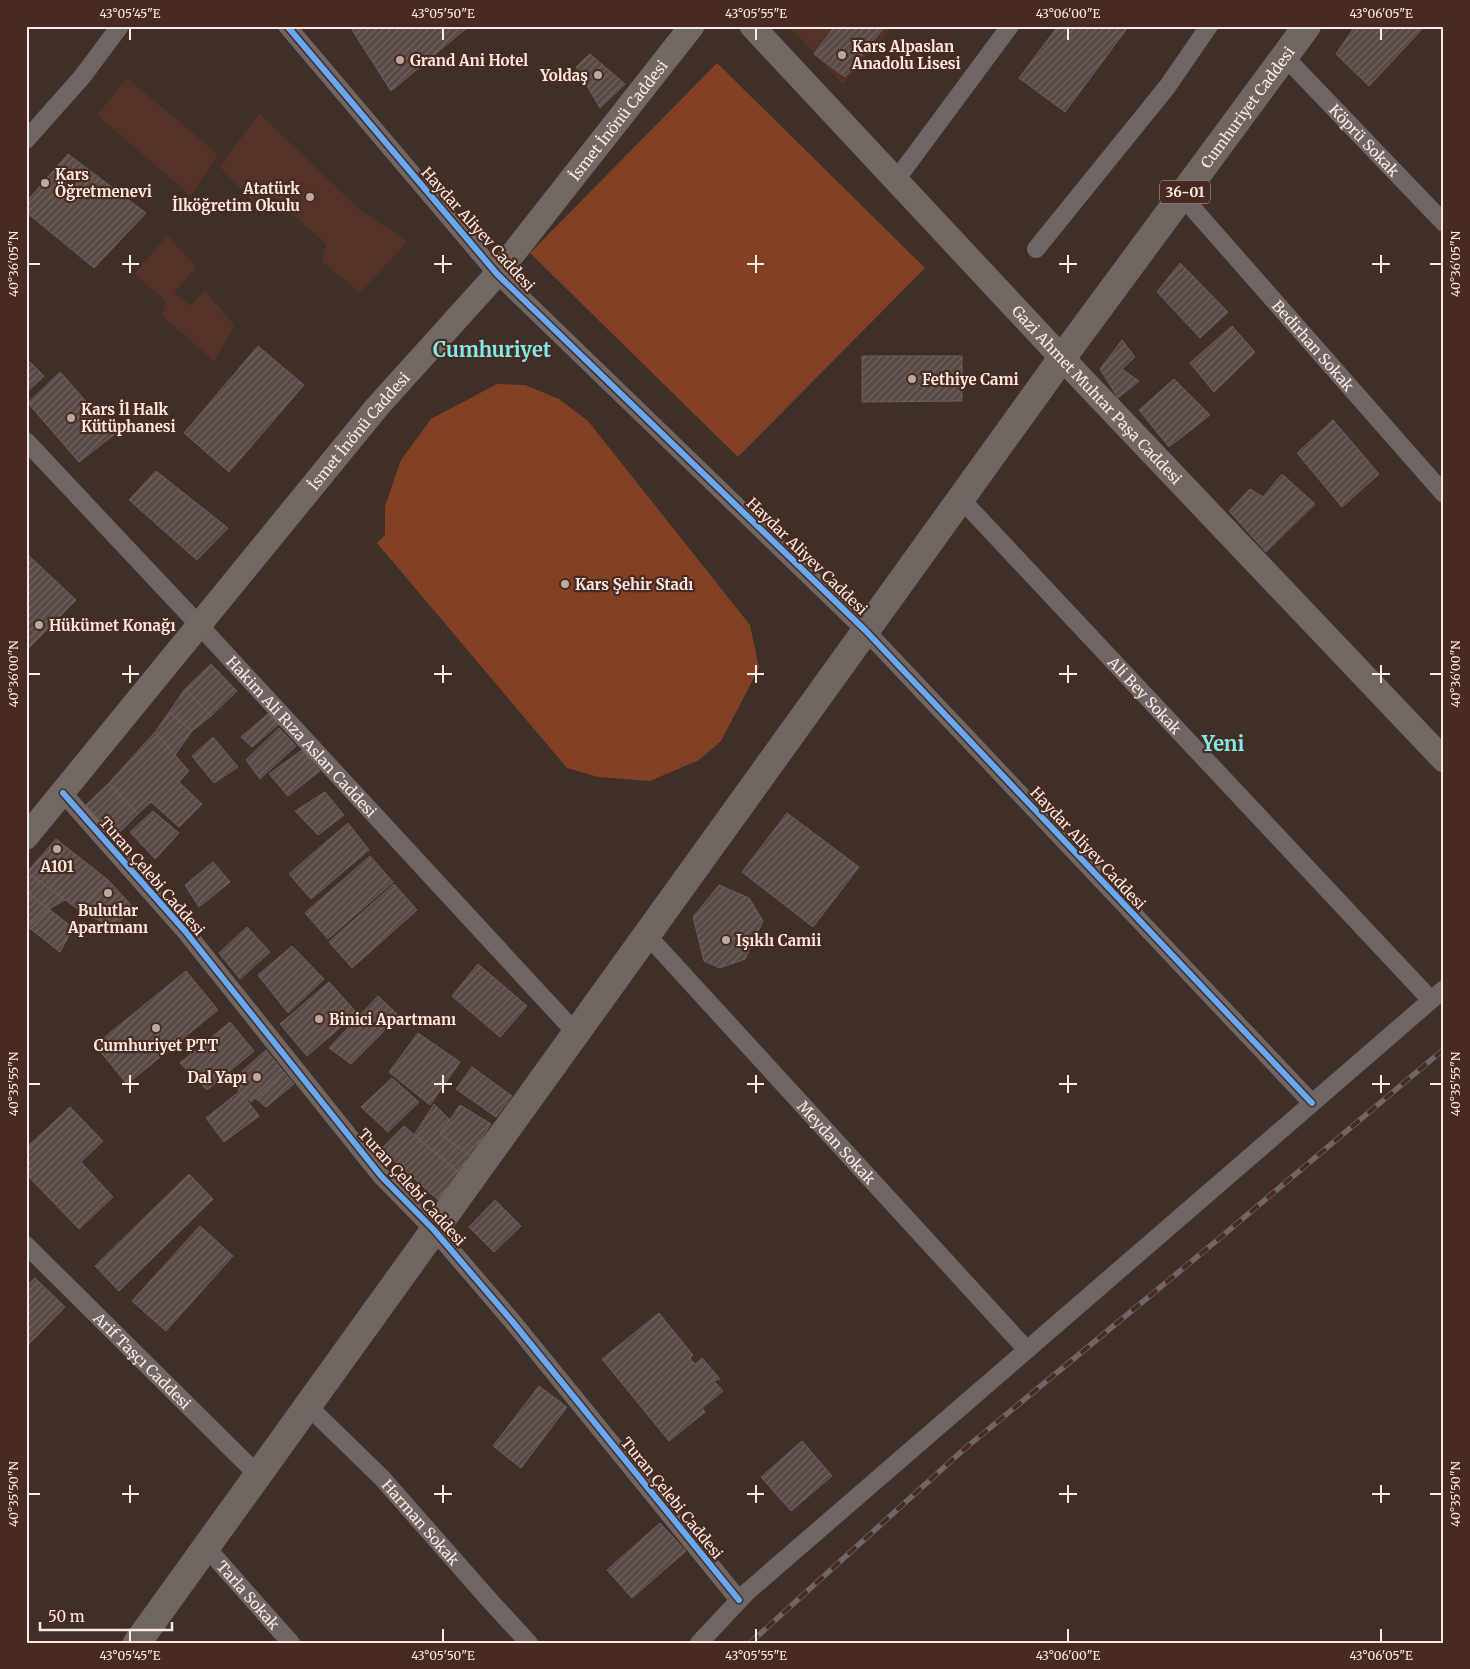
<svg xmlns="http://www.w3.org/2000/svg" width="1470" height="1669" font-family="Merriweather,serif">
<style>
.built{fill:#543225}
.green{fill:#824024}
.building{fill:url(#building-hatch);stroke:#6c5e59}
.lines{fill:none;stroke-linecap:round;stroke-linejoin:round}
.street{stroke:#6d6664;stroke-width:18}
.secondary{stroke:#716864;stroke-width:25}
.primary{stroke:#706661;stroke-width:28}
.rail-casing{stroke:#716662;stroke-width:5.5}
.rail{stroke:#482b20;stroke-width:4;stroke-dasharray:11;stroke-linecap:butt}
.cycleway-casing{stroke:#482b20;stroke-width:9}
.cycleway{stroke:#66a8f1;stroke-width:6}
.ticks{fill:none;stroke:#fce9e1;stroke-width:2}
.poi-dot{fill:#baa8a1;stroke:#482b20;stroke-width:2}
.labels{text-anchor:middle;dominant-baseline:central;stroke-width:4.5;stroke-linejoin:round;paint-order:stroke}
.shield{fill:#482b20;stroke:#c6b0a7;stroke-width:1}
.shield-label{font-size:14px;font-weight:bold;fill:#fce9e1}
.poi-label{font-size:15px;font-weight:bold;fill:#fce9e1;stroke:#482b20;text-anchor:start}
.street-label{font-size:15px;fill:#fce9e1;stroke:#482b20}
.district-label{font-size:20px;font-weight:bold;fill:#80ebe8;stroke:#482b20}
.neatline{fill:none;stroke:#fce9e1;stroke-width:2}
.ticks-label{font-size:12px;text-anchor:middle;fill:#fce9e1}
</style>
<defs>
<pattern id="building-hatch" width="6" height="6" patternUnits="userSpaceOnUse" patternTransform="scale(1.25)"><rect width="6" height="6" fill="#594a45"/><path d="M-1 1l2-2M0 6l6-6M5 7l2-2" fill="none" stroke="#726460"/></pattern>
</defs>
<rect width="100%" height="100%" fill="#3f2f29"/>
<path class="built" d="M788 26H893L843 84Z
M127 78 218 154 191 196 97 115Z
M259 113 359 209 408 241 360 293 322 261 326 244 266 191 254 203 220 167Z
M167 235 196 267 174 293 191 305 205 291 235 325 214 361 162 316 166 302 135 274Z"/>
<path class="green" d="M717 63 925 268 738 457 530 253Z
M497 384 525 385 559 399 588 421 750 625 759 668 721 741 699 760 650 781 598 777 567 768 377 543 385 535V506L401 460 431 419Z"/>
<path class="building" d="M355 26H469L391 91 352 30Z
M835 26H885L845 77 814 54Z
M1058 26H1129L1065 112 1019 78Z
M1355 26H1425L1369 86 1336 54Z
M590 54 625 84 600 108 576 67Z
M68 154 146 213 94 268 26 212V202Z
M1180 263 1228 312 1200 338 1157 292Z
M1232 326 1255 352 1214 392 1190 363Z
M1122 340 1135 357 1122 369 1139 381 1118 398 1100 369Z
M258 346 304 385 229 472 184 433Z
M862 356H962V401L862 402Z
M26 358 44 376 26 393Z
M60 372 115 434 79 462 28 403Z
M1174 379 1210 415 1169 447 1139 410Z
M1333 420 1379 474 1342 507 1297 453Z
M156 471 228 528 197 560 129 500Z
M1282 474 1315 504 1266 552 1229 511 1250 489 1263 497Z
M26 553 76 600 26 651Z
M211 664 237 691 211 716 185 689Z
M185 689 211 716 192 731 169 712Z
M169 712 192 731 175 755 155 732Z
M269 713 279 724 252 747 241 737Z
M279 728 296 746 260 779 246 760Z
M155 732 189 771 179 782 202 804 179 827 151 802 138 814 109 783Z
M213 737 238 767 214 783 192 756Z
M302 750 320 771 288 796 269 774Z
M109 783 138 814 115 837 85 806Z
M325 792 344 815 318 835 295 811Z
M153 811 179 833 155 859 130 832Z
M787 813 859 867 813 927 742 872Z
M348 823 369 850 311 899 289 874Z
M56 839 108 880 79 910 27 872Z
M370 856 393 882 328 939 305 913Z
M213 862 230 882 199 907 185 885Z
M31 875 65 900 49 909 26 892V881Z
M108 880 133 907 114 928 79 910Z
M394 884 417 910 352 968 329 942Z
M719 885 749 898 763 921 745 959 720 968 704 961 693 917Z
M26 892 49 909 28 927 26 925Z
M49 909 73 928 60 952 28 927Z
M247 927 270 952 240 979 219 953Z
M292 946 324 979 288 1013 258 975Z
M478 964 527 1006 500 1037 452 996Z
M186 971 218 1010 127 1084 95 1045Z
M329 982 357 1013 307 1056 280 1024Z
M378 996 399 1016 351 1064 329 1048Z
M230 1022 254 1051 207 1090 180 1063Z
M418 1033 460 1062 430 1105 389 1072Z
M266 1050 284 1072 251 1102 230 1082Z
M472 1067 512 1096 496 1117 456 1089Z
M284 1072 294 1084 266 1107 255 1098Z
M392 1078 419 1102 388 1132 361 1107Z
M240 1091 259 1116 224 1142 206 1118Z
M434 1104 450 1120 440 1134 471 1156 459 1173 414 1135Z
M460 1105 491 1124 471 1156 440 1134Z
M70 1107 103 1141 81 1162 113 1197 79 1229 26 1174V1148Z
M404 1126 459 1173 438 1200 381 1149Z
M189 1174 213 1199 119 1291 95 1266Z
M495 1200 521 1226 494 1252 469 1227Z
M200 1226 233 1256 166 1331 132 1301Z
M35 1278 65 1307 26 1347V1286Z
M659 1313 693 1355 690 1358 695 1364 702 1358 720 1379 714 1381 723 1391 702 1408 705 1412 669 1441 602 1359Z
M539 1386 567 1407 521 1468 493 1446Z
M802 1441 832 1476 791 1511 761 1477Z
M660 1523 686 1551 632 1598 607 1570Z"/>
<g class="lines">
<g class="street">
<path d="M287 26 497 274 866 631 1312 1103"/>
<path id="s1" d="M1285 57 1444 223"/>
<path d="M26 140 82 77 120 26"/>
<path d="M896 180 1010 26"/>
<path id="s2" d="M1182 196 1444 494"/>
<path d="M1036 249 1167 87 1209 26"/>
<path id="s3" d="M26 441 199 625 576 1033"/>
<path id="s4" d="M961 499 1431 1000"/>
<path d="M63 793 185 931 381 1176 434 1230 512 1321 739 1600"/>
<path id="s5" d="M647 935 1027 1350"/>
<path id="s6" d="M26 1245 258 1475"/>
<path id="s7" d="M308 1406 382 1478 492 1603 529 1643"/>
<path id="s8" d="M206 1547 291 1643"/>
<path d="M699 1643 747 1592 1444 989"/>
</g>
<g class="secondary">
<path id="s9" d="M752 26 1062 358 1444 760"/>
<path id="s10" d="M26 837 377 407 497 274 692 26"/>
</g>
<path class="primary" id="s11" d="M137 1643 1062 358 1307 26"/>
<defs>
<path id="rail" d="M750 1643 962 1451 1215 1242 1444 1049"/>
</defs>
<use href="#rail" class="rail-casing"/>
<use href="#rail" class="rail"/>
<defs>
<path id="cycleway" d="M287 26 497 274 866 631 1312 1103
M63 793 185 931 381 1176 434 1230 512 1321 739 1600"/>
</defs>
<use href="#cycleway" class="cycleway-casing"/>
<use href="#cycleway" class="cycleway"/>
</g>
<path class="ticks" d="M130 28V40M443 28V40M756 28V40M1068 28V40M1381 28V40M130 255V273M443 255V273M756 255V273M1068 255V273M1381 255V273M28 264H40M122 264H139M434 264H452M747 264H764M1059 264H1077M1372 264H1390M1430 264H1442M130 665V683M443 665V683M756 665V683M1068 665V683M1381 665V683M28 674H40M122 674H139M434 674H452M747 674H764M1059 674H1077M1372 674H1390M1430 674H1442M130 1075V1093M443 1075V1093M756 1075V1093M1068 1075V1093M1381 1075V1093M28 1084H40M122 1084H139M434 1084H452M747 1084H764M1059 1084H1077M1372 1084H1390M1430 1084H1442M130 1485V1503M443 1485V1503M756 1485V1503M1068 1485V1503M1381 1485V1503M28 1494H40M122 1494H139M434 1494H452M747 1494H764M1059 1494H1077M1372 1494H1390M1430 1494H1442M130 1629V1642M443 1629V1642M756 1629V1642M1068 1629V1642M1381 1629V1642"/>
<g class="poi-dot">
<circle cx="842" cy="55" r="5"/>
<circle cx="400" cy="60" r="5"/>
<circle cx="598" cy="75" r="5"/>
<circle cx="45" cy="183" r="5"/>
<circle cx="310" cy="197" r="5"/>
<circle cx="912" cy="379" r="5"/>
<circle cx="71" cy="418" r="5"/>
<circle cx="565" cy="584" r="5"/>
<circle cx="39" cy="625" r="5"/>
<circle cx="57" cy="849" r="5"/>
<circle cx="108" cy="893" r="5"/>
<circle cx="726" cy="940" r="5"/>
<circle cx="319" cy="1019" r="5"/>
<circle cx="156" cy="1028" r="5"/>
<circle cx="257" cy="1077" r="5"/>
</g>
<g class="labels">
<rect class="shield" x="1160" y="180.5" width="50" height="23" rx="4"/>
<g class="shield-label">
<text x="1185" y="192">36-01</text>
</g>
<g class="poi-label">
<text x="852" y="46">Kars Alpaslan<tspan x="852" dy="17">Anadolu Lisesi</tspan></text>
<text x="410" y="60">Grand Ani Hotel</text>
<text x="588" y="75" text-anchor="end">Yoldaş</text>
<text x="55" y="174">Kars<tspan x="55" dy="17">Öğretmenevi</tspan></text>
<text x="300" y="188" text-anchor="end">Atatürk<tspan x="300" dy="17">İlköğretim Okulu</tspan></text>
<text x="922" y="379">Fethiye Cami</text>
<text x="81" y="409">Kars İl Halk<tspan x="81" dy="17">Kütüphanesi</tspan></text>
<text x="575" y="584">Kars Şehir Stadı</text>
<text x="49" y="625">Hükümet Konağı</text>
<text x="57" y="866" text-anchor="middle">A101</text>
<text x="108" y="910" text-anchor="middle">Bulutlar<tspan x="108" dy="17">Apartmanı</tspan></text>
<text x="736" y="940">Işıklı Camii</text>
<text x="329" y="1019">Binici Apartmanı</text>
<text x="156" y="1045" text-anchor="middle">Cumhuriyet PTT</text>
<text x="247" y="1077" text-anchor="end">Dal Yapı</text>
</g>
<g class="street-label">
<text stroke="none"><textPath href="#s11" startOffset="1895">Cumhuriyet Caddesi</textPath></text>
<text stroke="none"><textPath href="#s10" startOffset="930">İsmet İnönü Caddesi</textPath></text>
<text stroke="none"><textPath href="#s1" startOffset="115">Köprü Sokak</textPath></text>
<text transform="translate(478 229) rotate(48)">Haydar Aliyev Caddesi</text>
<text stroke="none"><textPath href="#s2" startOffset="199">Bedirhan Sokak</textPath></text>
<text stroke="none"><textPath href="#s9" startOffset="505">Gazi Ahmet Muhtar Paşa Caddesi</textPath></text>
<text stroke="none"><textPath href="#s10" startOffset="525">İsmet İnönü Caddesi</textPath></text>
<text transform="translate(807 556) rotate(44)">Haydar Aliyev Caddesi</text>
<text stroke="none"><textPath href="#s4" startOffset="269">Ali Bey Sokak</textPath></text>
<text stroke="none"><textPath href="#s3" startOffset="404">Hakim Ali Rıza Aslan Caddesi</textPath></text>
<text transform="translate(1088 848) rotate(47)">Haydar Aliyev Caddesi</text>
<text transform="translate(152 876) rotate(49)">Turan Çelebi Caddesi</text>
<text stroke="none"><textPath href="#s5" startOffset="281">Meydan Sokak</textPath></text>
<text transform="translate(412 1187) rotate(48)">Turan Çelebi Caddesi</text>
<text stroke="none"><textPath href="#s6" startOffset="164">Arif Taşçı Caddesi</textPath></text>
<text transform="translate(672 1498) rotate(51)">Turan Çelebi Caddesi</text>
<text stroke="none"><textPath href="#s7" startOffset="162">Harman Sokak</textPath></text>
<text stroke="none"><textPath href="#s8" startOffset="64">Tarla Sokak</textPath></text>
</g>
<g class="district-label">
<text x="492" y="349">Cumhuriyet</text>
<text x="1223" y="743">Yeni</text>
</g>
</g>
<rect width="1470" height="1669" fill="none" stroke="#482b20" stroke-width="55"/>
<path d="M40 1622v8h132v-8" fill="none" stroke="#fce9e1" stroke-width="2.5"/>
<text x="48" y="1622" font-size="15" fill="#fce9e1" stroke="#482b20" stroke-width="4" paint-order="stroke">50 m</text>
<rect x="28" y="28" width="1414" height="1614" class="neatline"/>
<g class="ticks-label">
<text x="130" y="18">43°05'45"E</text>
<text x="443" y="18">43°05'50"E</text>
<text x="756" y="18">43°05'55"E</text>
<text x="1068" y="18">43°06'00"E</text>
<text x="1381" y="18">43°06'05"E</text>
<text transform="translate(14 264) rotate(-90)" y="4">40°36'05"N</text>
<text transform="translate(1456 264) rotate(-90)" y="4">40°36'05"N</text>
<text transform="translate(14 674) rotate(-90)" y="4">40°36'00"N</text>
<text transform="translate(1456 674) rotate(-90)" y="4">40°36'00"N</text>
<text transform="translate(14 1084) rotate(-90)" y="4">40°35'55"N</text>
<text transform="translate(1456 1084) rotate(-90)" y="4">40°35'55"N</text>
<text transform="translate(14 1494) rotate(-90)" y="4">40°35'50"N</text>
<text transform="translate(1456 1494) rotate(-90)" y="4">40°35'50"N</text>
<text x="130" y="1660">43°05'45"E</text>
<text x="443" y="1660">43°05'50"E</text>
<text x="756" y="1660">43°05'55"E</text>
<text x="1068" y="1660">43°06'00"E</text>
<text x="1381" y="1660">43°06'05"E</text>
</g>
</svg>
